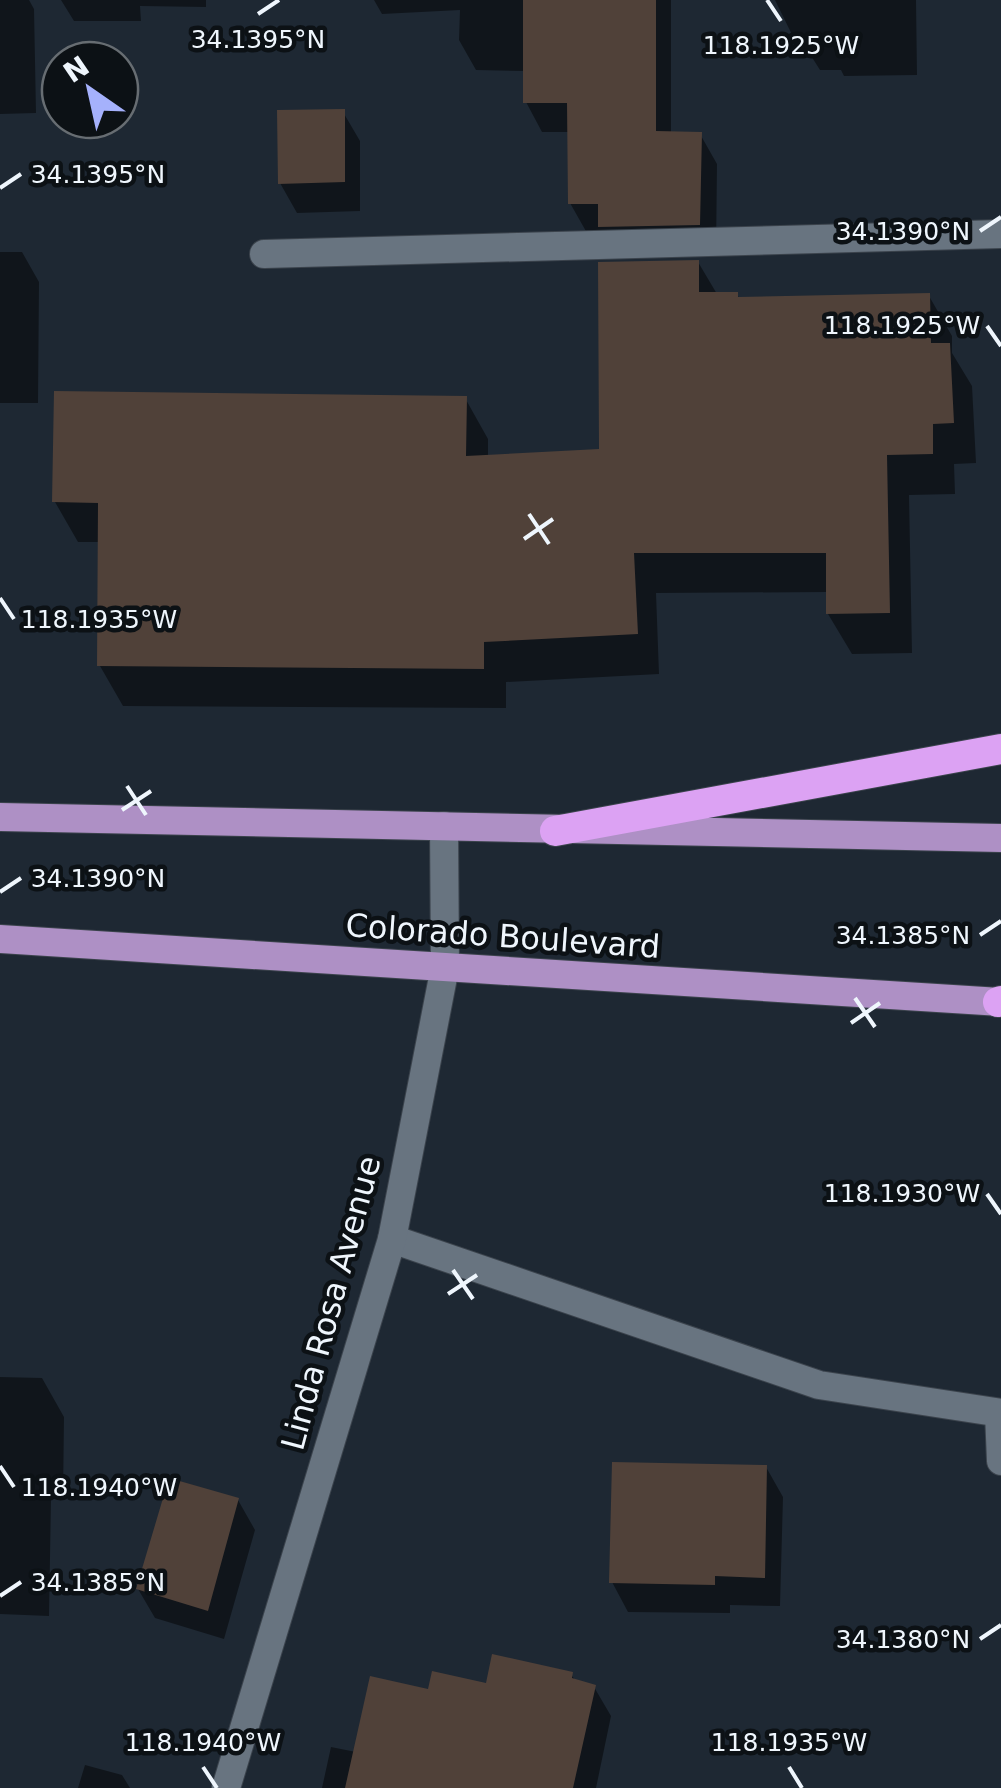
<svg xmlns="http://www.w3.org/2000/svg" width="1001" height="1788" font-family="'DejaVu Sans',sans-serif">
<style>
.shadow{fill:#0007}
.building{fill:#504139}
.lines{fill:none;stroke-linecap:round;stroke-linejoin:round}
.service-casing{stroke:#3b434c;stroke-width:30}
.minor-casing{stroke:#3b434c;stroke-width:30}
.primary-casing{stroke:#3b434c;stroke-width:30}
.motorway-casing{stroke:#3b434c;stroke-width:32}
.service{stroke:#687480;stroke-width:28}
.minor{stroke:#687480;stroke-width:28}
.primary{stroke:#ae90c5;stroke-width:28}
.motorway{stroke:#dca2f3;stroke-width:30}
.ticks{fill:none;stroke:#eff6fd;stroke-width:4}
.labels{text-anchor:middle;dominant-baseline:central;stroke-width:9;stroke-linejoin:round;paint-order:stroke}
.street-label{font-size:32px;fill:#eff6fd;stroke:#0c1115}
.ticks-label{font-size:25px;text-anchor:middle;fill:#eff6fd;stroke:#0c1115;stroke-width:9;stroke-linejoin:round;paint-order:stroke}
</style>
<rect width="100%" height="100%" fill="#1e2833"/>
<path class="shadow" d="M0 0H29L34 9 36 113 0 114Z
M61 0H206V7L140 6 141 21H74Z
M374 0H671V134H700L717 164 716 253 587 233 570 203V132H542L526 102 525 71 476 70 459 40 460 10 382 14Z
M775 0H916L917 75 844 76 841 70H820L808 51H800Z
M343 112 360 141V211L297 213 280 183Z
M0 252H22L39 282 38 403H0Z
M698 262 717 294H737L740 300 929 296 952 336V353L972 386 976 463 954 464 955 494 909 495 912 653 852 654 828 614V592L656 593 659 674 506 682V708L123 706 100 666V542H78L55 502 465 398 488 439V457L602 451Z
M0 1377 42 1378 64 1417 63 1498 51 1499 49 1616 0 1614Z
M766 1467 783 1497 780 1606 730 1605V1613L628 1612 612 1582Z
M238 1500 255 1530 224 1639 155 1618 138 1589Z
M571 1674 576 1682 594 1687 611 1716 596 1788H322L331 1747 356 1752 430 1692Z
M85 1765 122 1775 130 1788H78Z"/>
<path class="building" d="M523 0H656V131L702 132 700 225 598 227V204H568L567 103H523Z
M345 109V182L278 184 277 110Z
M699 260V292H738V297L930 293 931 343H950L954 423 933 424V454L887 455 890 613 826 614V553H634L638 634 484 642V669L97 666 98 503 52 502 54 391 467 396 466 456 599 449 598 262Z
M612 1462 767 1465 765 1578 715 1576V1585L609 1583Z
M169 1478 239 1498 208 1611 136 1589Z
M492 1654 573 1672 572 1678 596 1685 573 1788H345L370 1676 428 1689 432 1671 486 1683Z"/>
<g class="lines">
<defs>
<path id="service" d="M264 254 1001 234
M392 1239 819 1385 1001 1413
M999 1413 1001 1461"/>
<path id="minor" d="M226 1788 392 1239 445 967 444 826"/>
<path id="primary" d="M0 817 1001 838
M0 939 1001 1002"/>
<path id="motorway" d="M555 831 1001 749
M998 1002 1001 1001"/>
</defs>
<use href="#service" class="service-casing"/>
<use href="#minor" class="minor-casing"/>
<use href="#primary" class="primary-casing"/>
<use href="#motorway" class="motorway-casing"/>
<use href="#service" class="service"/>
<use href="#minor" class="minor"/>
<use href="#primary" class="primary"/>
<use href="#motorway" class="motorway"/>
</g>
<path class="ticks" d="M767 0 781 21M258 14 279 0M0 188 21 174M980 231 1001 217M987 326 1001 346M529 514 549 544M524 539 553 519M0 598 14 619M127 786 146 815M122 810 151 791M0 892 21 878M980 935 1001 921M855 998 875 1027M851 1023 880 1003M987 1194 1001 1214M453 1270 473 1299M448 1294 477 1275M0 1466 14 1487M0 1596 21 1582M980 1639 1001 1625M203 1767 217 1788M789 1767 802 1788"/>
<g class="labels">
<g class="street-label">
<text transform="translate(503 936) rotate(4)">Colorado Boulevard</text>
<text transform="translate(331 1303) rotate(-75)">Linda Rosa Avenue</text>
</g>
</g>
<g class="ticks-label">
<text x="258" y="48">34.1395°N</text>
<text x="781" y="54">118.1925°W</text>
<text x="98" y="183">34.1395°N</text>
<text x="903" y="240">34.1390°N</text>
<text x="902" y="334">118.1925°W</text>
<text x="99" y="628">118.1935°W</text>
<text x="98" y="887">34.1390°N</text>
<text x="903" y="944">34.1385°N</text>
<text x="902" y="1202">118.1930°W</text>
<text x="99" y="1496">118.1940°W</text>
<text x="98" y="1591">34.1385°N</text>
<text x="903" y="1648">34.1380°N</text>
<text x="203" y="1751">118.1940°W</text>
<text x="789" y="1751">118.1935°W</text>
</g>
<g transform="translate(90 90) rotate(326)"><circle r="48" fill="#0c1115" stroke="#676d72" stroke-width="2.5"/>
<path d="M0-8L18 38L0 25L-18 38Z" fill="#a5b1fc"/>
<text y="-15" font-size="28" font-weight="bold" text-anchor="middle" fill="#eff6fd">N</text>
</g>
</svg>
